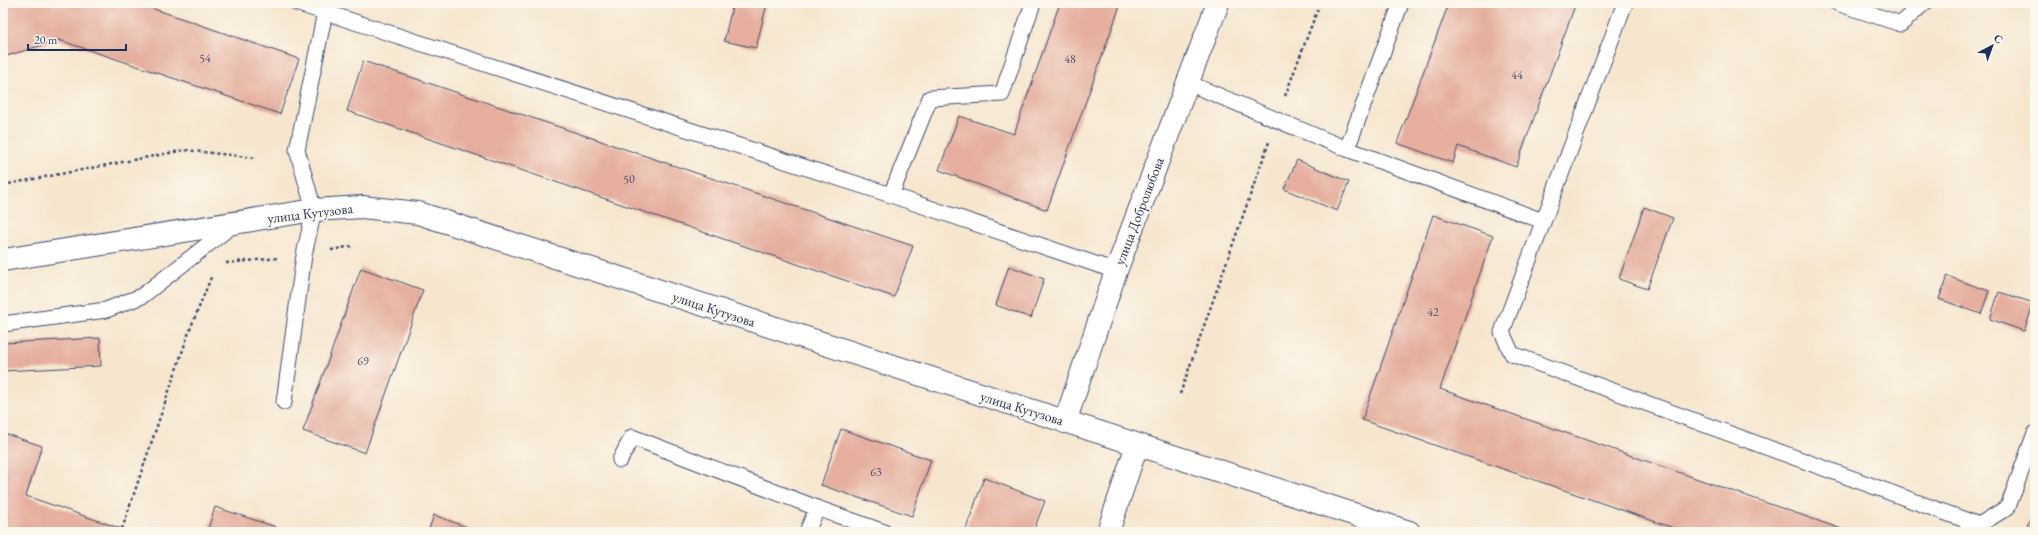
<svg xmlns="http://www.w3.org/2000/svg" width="2038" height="535" font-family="'EB Garamond',serif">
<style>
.building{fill:#e5ae9d}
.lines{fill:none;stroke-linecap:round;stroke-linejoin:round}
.service-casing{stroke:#3c4a6f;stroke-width:17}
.minor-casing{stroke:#3c4a6f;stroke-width:24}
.tertiary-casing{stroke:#3c4a6f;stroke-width:24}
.path{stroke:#3c4a6f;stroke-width:2.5;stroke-dasharray:3 3;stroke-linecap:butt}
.service{stroke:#fff;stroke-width:15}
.minor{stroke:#fff;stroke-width:22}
.tertiary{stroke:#fff;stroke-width:22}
.labels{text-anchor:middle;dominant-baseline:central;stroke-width:3.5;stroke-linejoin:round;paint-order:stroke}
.number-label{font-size:12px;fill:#4e4f6e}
.street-label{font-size:14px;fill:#1b2f5e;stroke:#fbf7ec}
</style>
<rect width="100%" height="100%" fill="#fbf7ec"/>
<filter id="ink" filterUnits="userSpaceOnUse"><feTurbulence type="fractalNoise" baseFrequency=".025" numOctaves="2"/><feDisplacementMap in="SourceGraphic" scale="8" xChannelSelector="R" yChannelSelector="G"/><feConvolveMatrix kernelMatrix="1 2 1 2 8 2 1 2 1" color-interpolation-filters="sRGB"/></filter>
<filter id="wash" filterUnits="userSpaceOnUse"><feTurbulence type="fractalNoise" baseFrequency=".012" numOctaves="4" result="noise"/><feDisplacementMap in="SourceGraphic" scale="16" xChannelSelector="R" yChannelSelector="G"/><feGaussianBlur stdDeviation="0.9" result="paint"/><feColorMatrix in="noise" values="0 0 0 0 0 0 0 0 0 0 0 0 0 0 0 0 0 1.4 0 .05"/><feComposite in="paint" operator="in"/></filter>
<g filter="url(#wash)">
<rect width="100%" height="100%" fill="#f6e6ce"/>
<g id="blocks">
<path class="building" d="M3 3H137L299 59 280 114 59 40 3 57Z
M733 3H767L756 48 724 41Z
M1060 3H1121L1047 210 939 170 959 116 1014 134Z
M1449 3H1576L1516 167 1458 146 1453 163 1397 143Z
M363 61 913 246 894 297 347 111Z
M1297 160 1349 182 1337 211 1284 189Z
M1644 207 1673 218 1647 289 1619 279Z
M1433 215 1493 236 1440 389 1850 532H1685L1362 420Z
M1009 266 1044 279 1031 318 996 305Z
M361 268 423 290 365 453 303 431Z
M1947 276 1989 291 1981 314 1939 299Z
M1999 292 2034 303 2024 331 1990 319Z
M100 338 101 366 3 371V343Z
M841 429 931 460 912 516 821 485Z
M3 433 42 446 26 496 131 532H3Z
M984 478 1045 501 1033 532H965Z
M2035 504V532H2025Z
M215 507 276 527 275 532H207Z
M434 515 480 532H428Z"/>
</g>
</g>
<g filter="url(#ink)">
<use href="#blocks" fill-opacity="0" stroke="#3c4a6f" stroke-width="1"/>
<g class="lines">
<defs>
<path id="service" d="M296 3 891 195 1116 271
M1625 3 1502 332 1512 354 1979 525 2008 507 2035 433
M1837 3 1901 24 1924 3
M1188 83 1347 149 1543 221
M1347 149 1401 3
M891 195 930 98 1002 94 1033 3
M3 324 106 310 142 296 234 224
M284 402 304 255 314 210 297 150 325 12
M620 460 632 437 817 508
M807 532 817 508 884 532"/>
<path id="minor" d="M1065 422 1116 271 1218 3
M1108 532 1137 445"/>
<path id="tertiary" d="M3 260 314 210 362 207 418 213 1409 532"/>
</defs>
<use href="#service" class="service-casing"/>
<use href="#minor" class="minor-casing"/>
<use href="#tertiary" class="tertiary-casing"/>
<path class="path" d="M1285 96 1320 3
M3 185 185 150 256 158
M331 250 353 246
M226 263 278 258
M1180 394 1269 142
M122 529 189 332 212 275"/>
<use href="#service" class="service"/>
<use href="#minor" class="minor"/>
<use href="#tertiary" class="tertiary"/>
</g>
</g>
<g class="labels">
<g class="number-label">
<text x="205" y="58">54</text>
<text x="1070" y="59">48</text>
<text x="1517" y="75">44</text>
<text x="629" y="179">50</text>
<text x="1433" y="312">42</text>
<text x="363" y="361">69</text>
<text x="876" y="472">63</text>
</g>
<g class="street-label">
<text transform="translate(1139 211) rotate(-69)">улица Добролюбова</text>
<text transform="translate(310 213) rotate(-7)">улица Кутузова</text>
<text transform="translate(714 309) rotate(18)">улица Кутузова</text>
<text transform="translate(1022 408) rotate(17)">улица Кутузова</text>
</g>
</g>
<rect width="2038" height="535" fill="none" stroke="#fbf7ec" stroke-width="16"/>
<g transform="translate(1992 46) rotate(41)" stroke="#fbf7ec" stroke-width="3" paint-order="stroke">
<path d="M0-3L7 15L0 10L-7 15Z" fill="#1b2f5e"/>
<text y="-6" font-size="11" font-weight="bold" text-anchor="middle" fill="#1b2f5e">С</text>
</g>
<path d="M28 44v6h98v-6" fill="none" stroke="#1b2f5e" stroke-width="2"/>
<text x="34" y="44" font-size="12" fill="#1b2f5e" stroke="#fbf7ec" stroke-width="3" paint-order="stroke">20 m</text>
</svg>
